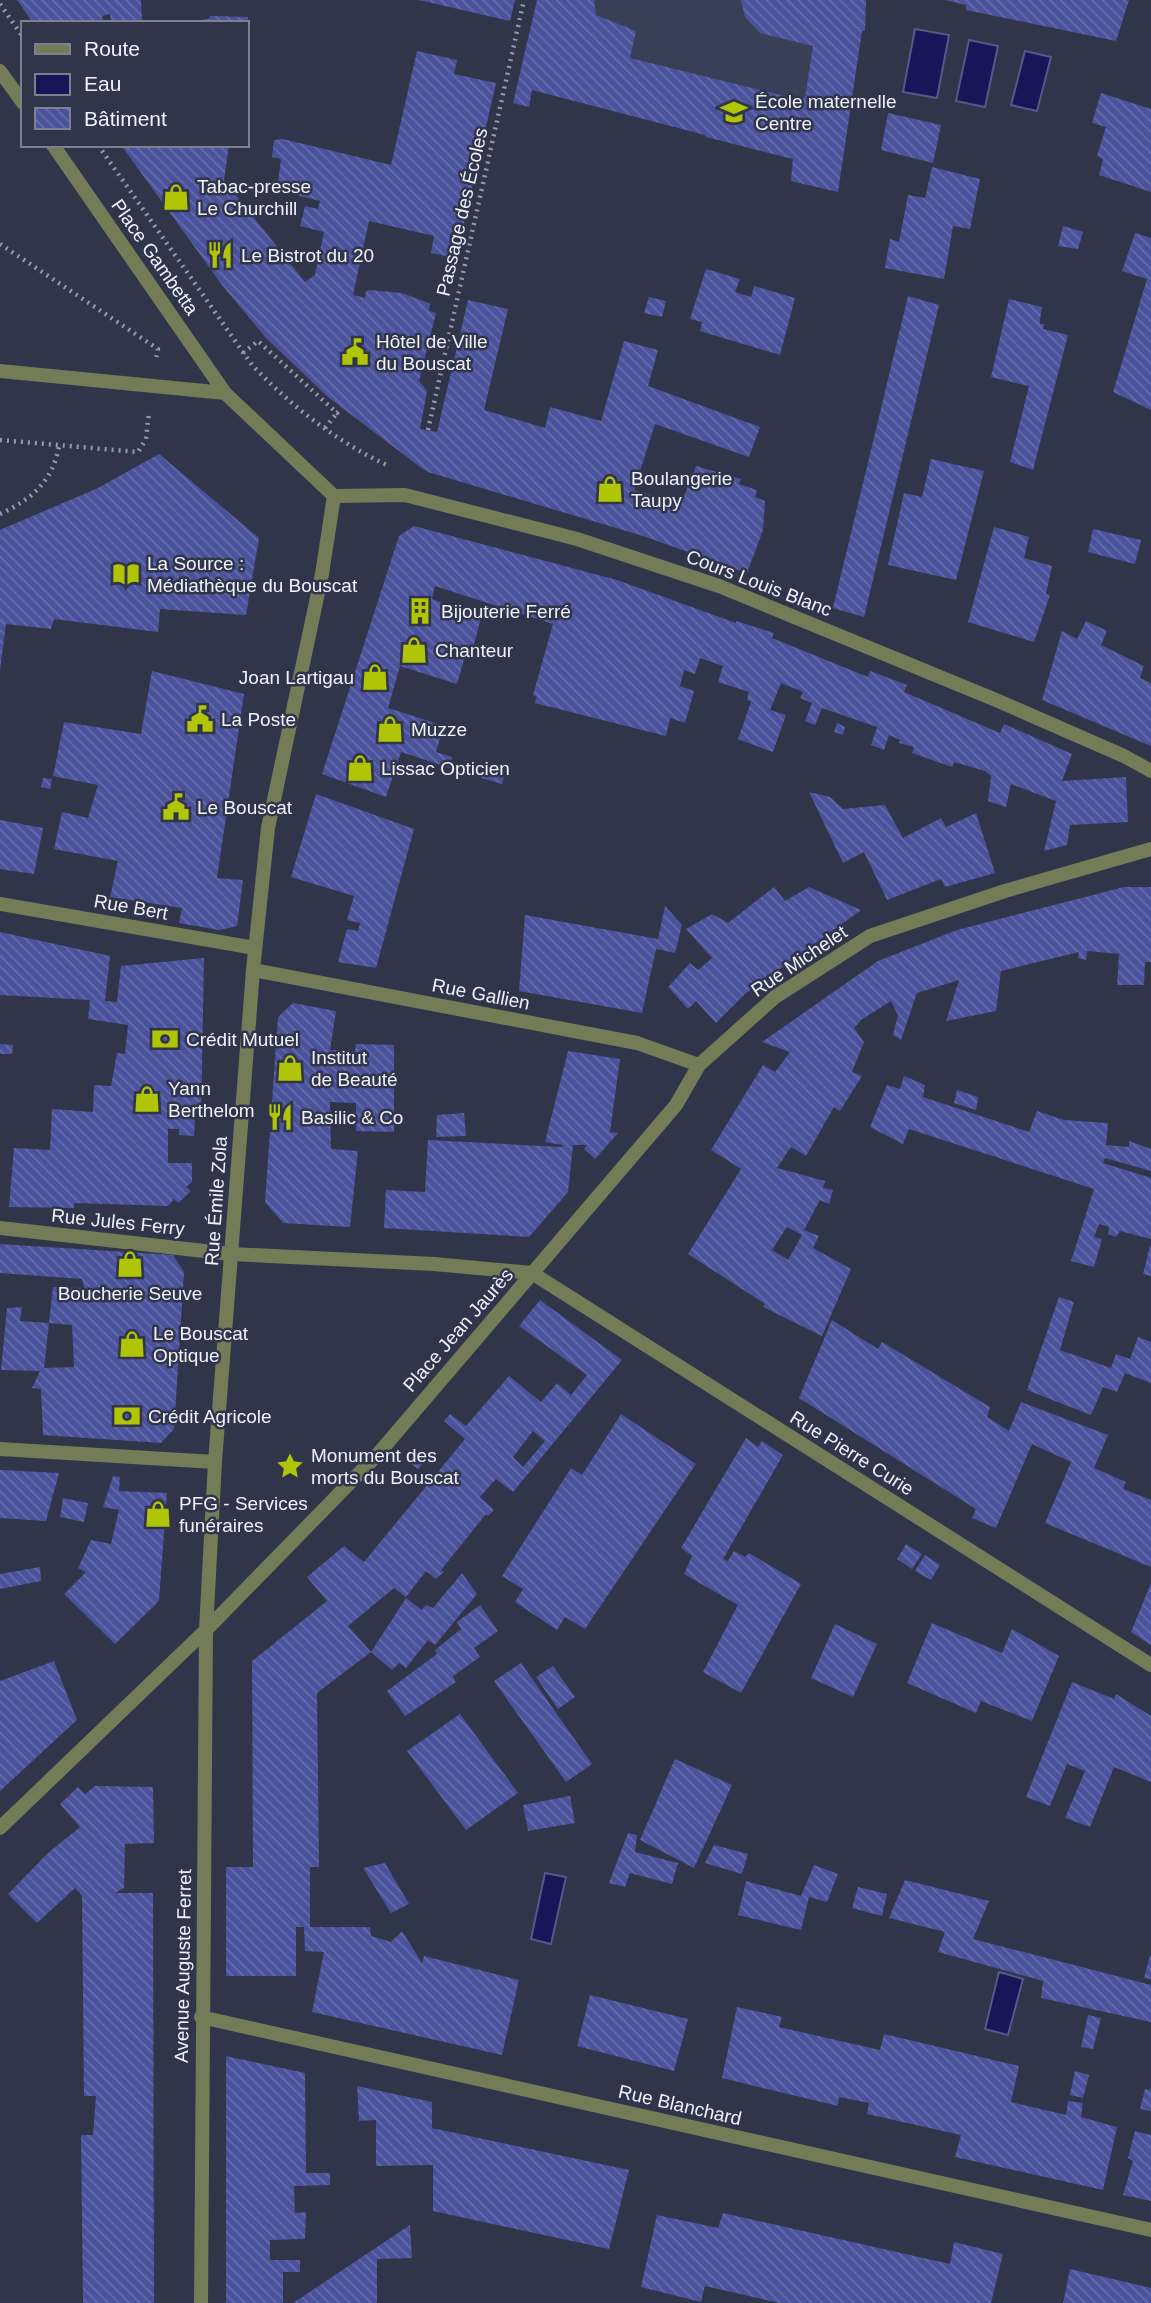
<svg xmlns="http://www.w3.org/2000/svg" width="1151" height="2303" font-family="Helvetica,sans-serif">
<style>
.built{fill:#3a3f58}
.water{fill:#181559;stroke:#58578a;stroke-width:2}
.building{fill:url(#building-back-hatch);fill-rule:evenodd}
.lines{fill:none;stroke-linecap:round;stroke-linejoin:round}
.path{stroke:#979aaa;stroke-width:4.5;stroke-dasharray:2 5;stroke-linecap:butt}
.minor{stroke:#747b57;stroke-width:14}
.labels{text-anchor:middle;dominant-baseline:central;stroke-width:5;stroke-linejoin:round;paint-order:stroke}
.poi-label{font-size:19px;fill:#eff1fe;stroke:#313549;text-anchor:start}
.street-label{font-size:19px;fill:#eff1fe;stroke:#313549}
</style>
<defs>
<pattern id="building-back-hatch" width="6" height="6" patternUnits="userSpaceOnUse" patternTransform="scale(1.75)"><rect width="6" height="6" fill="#4a529b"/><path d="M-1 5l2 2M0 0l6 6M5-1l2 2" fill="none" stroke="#646baa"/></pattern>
</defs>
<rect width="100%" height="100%" fill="#313549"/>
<path class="built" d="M537 0H800L862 31 838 192 791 181 792 159 706 137Z"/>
<path class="water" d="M915 29 949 35 937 98 903 92Z
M969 40 998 46 985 107 956 101Z
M1025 51 1051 57 1037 111 1011 105Z
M545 1873 566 1877 551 1944 531 1939Z
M999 1972 1023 1979 1008 2035 985 2029Z"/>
<path class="building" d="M17 0H141L142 23H111L110 14 102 16 103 23H33Z
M419 0H515L510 21Z
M537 0H594L596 15 636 31 630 58 801 100 805 97 813 46 760 33 745 17 741 0H866L865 31H862L838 192 791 181 793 159 706 137 705 135 532 90 529 107 513 103Z
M945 0H1129L1116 41 966 10V5Z
M210 16 248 17 247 23H201L200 20 209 19Z
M417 51 457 60 454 74 496 83 456 258 431 253 434 236 369 221 353 295 365 298 366 291 370 290 402 293 426 302 430 304 429 311 436 313 419 381 427 391 420 429 437 432 468 300 508 309 484 410 545 428 550 407 601 421 624 341 658 350 648 386 760 427 749 457 655 424 634 490 681 504 696 466 741 479 739 484 757 490 755 497 765 501 763 530 747 573 643 536 428 472 420 467 328 397 266 338 222 285 121 145H229L224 180 305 282 315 275 324 232 300 226 305 206 318 209 320 201 277 190 281 159 272 157 274 140 283 139 391 165Z
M1101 93 1151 109V192L1099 175 1103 159 1097 156 1106 127 1092 123Z
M888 113 941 125 933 163 881 150Z
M932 167 980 179 970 229 953 226 944 279 885 268 890 239 899 242 908 195 925 198Z
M1063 226 1083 232 1078 249 1058 246Z
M1135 233 1151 238V410L1113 392 1147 279 1122 271Z
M706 269 740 279 735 292 751 297 754 286 795 298 780 355 700 331 702 322 690 319Z
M908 296 939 305 864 617 833 608Z
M649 297 666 301 662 317 644 313Z
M1009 299 1042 307 1040 320V324H1044L1043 329 1068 335 1033 470 1010 462 1029 386 991 377Z
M159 454 259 538 246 615 160 609 158 632 54 619 51 629 6 624 0 670V530L98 488Z
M931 459 984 471 956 580 888 565 904 493 922 497Z
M414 526 617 580 736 623V621L774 633 772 638 868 677 870 671 907 685 904 692 1000 733 1004 724 1072 754 1062 781 1126 777 1128 822 1070 825 1067 845 1044 851 1056 801 1011 784 1006 807 988 801 991 776 985 771 954 762 952 767 912 753 914 747 899 743 900 740 889 735 884 750 871 745 877 727 822 708 815 725 805 721 812 703 800 698 803 692 781 683 770 710 786 715 773 752 738 739 751 702 755 703 747 700 749 692 718 682 723 666 700 658 695 674 684 670 680 686 694 691 685 723 670 718 666 736 535 703 537 697 533 695 553 624 435 586 432 599 481 618 473 648 468 646 457 684 400 666 388 708 444 726 436 752 452 757 450 768 401 752 386 797 322 774 399 536Z
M994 527 1029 537 1024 558 1052 566 1046 594 1050 595 1034 642 968 622Z
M1093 529 1141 540 1135 564 1088 552Z
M1086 621 1107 631 1101 645 1144 666 1140 678 1151 683V746L1042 700 1062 631 1077 639Z
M152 671 244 694 217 878 243 880 237 926 219 930 179 923 182 908 110 897 118 861 54 849 62 812 88 818 98 785 53 776 64 722 141 734Z
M837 723 845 727 843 735 834 732Z
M490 765 506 769 502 784 479 777 482 769 489 772Z
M43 778 52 779 50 789 41 787Z
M809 792 830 797 843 809 885 805 903 838 941 818 946 827 976 813 995 873 945 887 941 879 887 900 864 852 843 863Z
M316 794 414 829 376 968 338 962 347 929 358 931 360 923 347 920 354 896 291 877Z
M0 820 43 828 34 874 0 869Z
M774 887 785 901 809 887 861 910 745 994 716 1023 696 1001 688 1009 668 987 690 963 698 970 712 958 686 929 712 914 728 923Z
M1124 887H1151V962H1145L1144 985H1117L1119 954 1087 951 1086 960 1078 958 1079 952 1001 971 996 1011 946 1021 959 980 917 993 901 1040 893 1035 898 1015 891 1001 861 1020 854 1028 864 1042 852 1072 862 1076 840 1111 834 1107 806 1156 791 1147 777 1168 825 1181 823 1188 833 1190 829 1204 820 1200 804 1230 819 1236 813 1248 851 1269 822 1336 763 1307 765 1304 688 1254 741 1169 711 1150 763 1065 775 1072 790 1052 762 1042 878 961 957 930ZM787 1227 802 1235 788 1260 772 1250Z
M665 906 682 925 675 953 656 949 642 1013 519 991 525 915 658 939Z
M0 932 110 956 105 1001 117 1002 121 966 204 958 201 1118 195 1117 194 1136 179 1135V1129H168V1163H192V1182L186 1187 191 1191 178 1203 174 1199 168 1206 74 1203V1208L9 1207 14 1148 50 1150 52 1109 93 1112 94 1085 111 1086 117 1053 125 1054 128 1025 88 1019 90 1000 0 995Z
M293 1003 336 1011 330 1050 355 1051 356 1044 394 1045V1132L356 1131V1103L330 1102 331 1149 358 1151 350 1227 283 1223 265 1202 278 1017Z
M0 1044 13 1045 12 1054H0Z
M568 1051 620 1059 610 1132 618 1133 595 1159 584 1149 587 1145H573L568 1192 529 1237 384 1228 386 1190 425 1192 428 1140 562 1147 563 1145 545 1142Z
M904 1076 925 1085 923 1097 1029 1132 1037 1111 1064 1120 1108 1123 1106 1145 1129 1147V1141L1151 1149V1171L1105 1158 1103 1163 1151 1178V1239L1120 1231 1116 1237 1108 1234 1109 1227 1099 1224 1094 1237 1102 1239 1094 1267 1071 1261 1094 1189 909 1129 903 1144 870 1127 887 1085 900 1089Z
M957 1090 978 1097 976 1110 954 1103Z
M464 1113 466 1136 436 1137 437 1115Z
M0 1244 173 1255 184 1272 181 1321 174 1429 161 1443 43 1435 41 1389 32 1388 40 1371 1 1370 7 1308 22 1307 20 1321 49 1323 44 1368 74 1367 72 1325 49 1323 53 1287 84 1288 82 1279 0 1273Z
M1150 1246H1151V1276L1143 1274Z
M1059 1297 1074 1302 1060 1350 1111 1368 1116 1354 1130 1359 1138 1337 1151 1342V1383L1125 1373 1117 1392 1103 1387 1091 1415 1027 1390Z
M540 1300 622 1360 513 1492 496 1479 480 1497 494 1510 488 1516 486 1514 441 1570 444 1572 436 1579 426 1571 406 1597 394 1588 348 1626 371 1652 406 1598 422 1610 426 1605 433 1608 462 1573 477 1594 435 1645 428 1640 406 1668 399 1663 392 1670 371 1652 317 1693 319 1867H310V1927H370L371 1936 391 1942 402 1931 422 1963 424 1956 519 1980 502 2055 312 2012 324 1952 305 1951 304 1927H296V1976H226V1867H253L252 1661 327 1601 307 1577 344 1546 364 1562 465 1439 444 1421 450 1414 466 1426 509 1376 541 1402 557 1383 571 1395 587 1375 519 1326ZM533 1431 545 1441 523 1467 513 1457Z
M832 1320 878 1349 882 1342 990 1407 987 1417 1009 1431 1021 1402 1108 1435 1094 1468 1126 1482 1123 1489 1151 1500V1567L1045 1523 1071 1462 1032 1444 996 1528 972 1518 976 1509 799 1398Z
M621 1414 696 1464 585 1629 565 1617 557 1630 515 1602 523 1589 502 1576 571 1468 582 1475Z
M746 1438 758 1447 762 1441 783 1455 723 1559 728 1561 734 1551 745 1557 749 1553 801 1584 741 1693 703 1672 738 1605 684 1574 692 1556 681 1548Z
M416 1456 424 1463 418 1469 410 1463Z
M0 1470 59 1473 46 1521 0 1518Z
M113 1476 120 1477 119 1491 167 1493 159 1601 115 1644 64 1594 86 1572 78 1568 91 1540 111 1544 119 1510 103 1507Z
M63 1498 88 1503 84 1522 60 1517Z
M906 1544 922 1554 912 1569 897 1559Z
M925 1555 940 1565 931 1580 915 1571Z
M40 1567 41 1581 0 1589V1574Z
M1151 1583V1645L1131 1632Z
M480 1605 498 1631 474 1648 480 1657 453 1676 456 1682 405 1716 387 1691 437 1654 435 1650 461 1629 457 1622Z
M932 1623 1002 1653 1012 1629 1059 1656 1032 1721 981 1701 976 1713 907 1683Z
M835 1624 877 1644 853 1697 811 1678Z
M54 1661 77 1720 0 1791V1681Z
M521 1663 592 1764 566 1782 494 1681Z
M553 1666 575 1697 558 1709 536 1677Z
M1072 1682 1114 1699 1116 1694 1151 1716V1782L1114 1767 1090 1827 1065 1818 1085 1771 1067 1764 1050 1806 1026 1797Z
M460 1714 518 1793 466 1830 407 1751Z
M675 1759 732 1785 694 1868 640 1840Z
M95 1786 153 1787 154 1843 125 1844 124 1888 115 1893H153L154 2303H83L81 2135H93L96 2096H84L82 1896 75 1888 37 1923 8 1894 49 1852 80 1827 60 1804 78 1787 85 1794Z
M570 1796 575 1823 528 1831 523 1805Z
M628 1833 637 1835 635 1852 678 1863 672 1884 630 1873 625 1887 609 1883Z
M714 1845 748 1854 742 1874 705 1863Z
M385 1863 409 1904 391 1913 363 1868Z
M814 1865 838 1874 827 1902 809 1897 801 1930 738 1915 746 1881 801 1896Z
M905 1880 989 1901 973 1939 1151 1985V2022L1041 1998 1043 1981 938 1952 945 1932 889 1918Z
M858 1887 887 1894 882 1916 852 1908Z
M1150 1956H1151V1979L1144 1978Z
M590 1995 688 2019 674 2071 577 2046Z
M737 2007 782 2017 779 2027 880 2050 884 2034 1019 2066 1011 2102 1066 2115 1068 2101 1083 2103 1081 2117 1117 2127 1103 2190 955 2157 961 2135 867 2114 869 2103 839 2097 838 2106 722 2078Z
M1088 2015 1101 2018 1093 2049 1081 2047Z
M226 2056 305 2073 306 2173H330V2185L294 2186 295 2213 306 2212 305 2239 270 2240V2260H300V2272H283V2303H226Z
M1075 2071 1089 2075 1083 2098 1070 2095Z
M357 2086 432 2102V2128L629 2170 609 2249 433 2211V2165L376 2166V2120L359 2121Z
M1145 2089 1151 2090V2111L1140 2109Z
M1135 2131 1151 2135V2201L1123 2195 1133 2161 1128 2158Z
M723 2213 950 2264 954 2242 1003 2254 991 2303H779L705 2286 701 2302 641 2287 657 2215 718 2228Z
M410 2225 412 2258 377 2259V2303H293Z
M1070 2269 1151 2288V2303H1063Z"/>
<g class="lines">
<path class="path" d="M0 4 23 37
M98 145 252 365C292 407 337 442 389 466
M0 244 158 349 156 358
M243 353 258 341 337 413 342 408
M325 428 337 413
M428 430 524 0
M0 440 138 452 146 439 149 412
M0 514C31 500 53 481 59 446"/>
<path class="minor" d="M0 71 23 103
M53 145 225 393 334 496
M0 371 225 393
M334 496 405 495 577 539 719 586 996 700 1124 756 1151 771
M0 904 255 948
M253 970 637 1043 699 1065
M0 1228 231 1254 434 1264 532 1273 1151 1665
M0 1449 215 1462
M0 1828 206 1630 378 1454 676 1105 699 1065 775 997 870 936 1005 891 1151 849
M201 2017 1151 2230
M201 2303 206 1630 215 1462 253 970 268 828 322 574 334 496"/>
</g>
<defs>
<symbol id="school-bare" viewBox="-9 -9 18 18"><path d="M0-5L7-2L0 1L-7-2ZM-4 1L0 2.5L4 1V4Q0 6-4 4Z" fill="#afc505" stroke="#313549" stroke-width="2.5" paint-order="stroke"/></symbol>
<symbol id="shop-bare" viewBox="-9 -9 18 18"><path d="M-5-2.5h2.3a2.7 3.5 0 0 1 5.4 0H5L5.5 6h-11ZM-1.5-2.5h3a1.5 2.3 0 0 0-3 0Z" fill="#afc505" stroke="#313549" stroke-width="2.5" paint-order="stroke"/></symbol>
<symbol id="restaurant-bare" viewBox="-9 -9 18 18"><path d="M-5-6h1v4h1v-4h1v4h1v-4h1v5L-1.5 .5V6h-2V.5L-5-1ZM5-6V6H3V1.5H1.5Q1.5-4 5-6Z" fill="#afc505" stroke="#313549" stroke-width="2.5" paint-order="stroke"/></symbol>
<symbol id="civic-bare" viewBox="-9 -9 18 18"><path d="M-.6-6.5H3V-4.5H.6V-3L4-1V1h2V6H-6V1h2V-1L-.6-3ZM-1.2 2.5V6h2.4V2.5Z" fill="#afc505" stroke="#313549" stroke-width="2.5" paint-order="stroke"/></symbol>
<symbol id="library-bare" viewBox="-9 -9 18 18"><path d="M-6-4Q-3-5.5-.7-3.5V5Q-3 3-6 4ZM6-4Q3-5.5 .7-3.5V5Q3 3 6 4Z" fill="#afc505" stroke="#313549" stroke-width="2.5" paint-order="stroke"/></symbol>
<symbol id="building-bare" viewBox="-9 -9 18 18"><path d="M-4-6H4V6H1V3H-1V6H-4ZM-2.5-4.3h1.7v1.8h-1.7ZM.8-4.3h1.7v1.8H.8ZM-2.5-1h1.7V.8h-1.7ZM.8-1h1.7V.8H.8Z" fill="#afc505" stroke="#313549" stroke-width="2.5" paint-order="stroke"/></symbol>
<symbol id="bank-bare" viewBox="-9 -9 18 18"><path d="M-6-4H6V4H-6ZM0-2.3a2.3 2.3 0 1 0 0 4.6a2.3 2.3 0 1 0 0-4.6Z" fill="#afc505" stroke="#313549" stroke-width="2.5" paint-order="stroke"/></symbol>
<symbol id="sight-bare" viewBox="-9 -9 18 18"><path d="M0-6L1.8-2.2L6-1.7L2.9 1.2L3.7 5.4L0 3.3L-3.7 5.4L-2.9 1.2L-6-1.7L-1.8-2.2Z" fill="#afc505" stroke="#313549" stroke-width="2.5" paint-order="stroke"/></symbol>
</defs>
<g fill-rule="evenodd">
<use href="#school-bare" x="715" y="93" width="38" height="38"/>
<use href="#shop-bare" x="157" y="178" width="38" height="38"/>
<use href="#restaurant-bare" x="201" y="236" width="38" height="38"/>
<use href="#civic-bare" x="336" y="333" width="38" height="38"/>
<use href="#shop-bare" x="591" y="470" width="38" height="38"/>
<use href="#library-bare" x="107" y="555" width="38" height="38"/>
<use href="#building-bare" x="401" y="592" width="38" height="38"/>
<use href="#shop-bare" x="395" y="631" width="38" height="38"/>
<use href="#shop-bare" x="356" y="658" width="38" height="38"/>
<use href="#civic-bare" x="181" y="700" width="38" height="38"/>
<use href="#shop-bare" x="371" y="710" width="38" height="38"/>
<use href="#shop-bare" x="341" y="749" width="38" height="38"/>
<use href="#civic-bare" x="157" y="788" width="38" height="38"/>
<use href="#bank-bare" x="146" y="1020" width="38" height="38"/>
<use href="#shop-bare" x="271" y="1049" width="38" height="38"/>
<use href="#shop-bare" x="128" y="1080" width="38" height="38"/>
<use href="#restaurant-bare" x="261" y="1098" width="38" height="38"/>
<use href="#shop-bare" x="111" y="1245" width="38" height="38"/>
<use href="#shop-bare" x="113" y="1325" width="38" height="38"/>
<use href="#bank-bare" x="108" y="1397" width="38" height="38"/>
<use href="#sight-bare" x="271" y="1447" width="38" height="38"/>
<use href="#shop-bare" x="139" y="1495" width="38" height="38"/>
</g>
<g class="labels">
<g class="poi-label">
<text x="755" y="101">École maternelle<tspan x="755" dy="22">Centre</tspan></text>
<text x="197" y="186">Tabac-presse<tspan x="197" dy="22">Le Churchill</tspan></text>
<text x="241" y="255">Le Bistrot du 20</text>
<text x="376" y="341">Hôtel de Ville<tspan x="376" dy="22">du Bouscat</tspan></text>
<text x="631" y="478">Boulangerie<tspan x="631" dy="22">Taupy</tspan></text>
<text x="147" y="563">La Source :<tspan x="147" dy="22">Médiathèque du Bouscat</tspan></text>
<text x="441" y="611">Bijouterie Ferré</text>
<text x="435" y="650">Chanteur</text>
<text x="354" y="677" text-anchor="end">Joan Lartigau</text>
<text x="221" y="719">La Poste</text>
<text x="411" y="729">Muzze</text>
<text x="381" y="768">Lissac Opticien</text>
<text x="197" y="807">Le Bouscat</text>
<text x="186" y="1039">Crédit Mutuel</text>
<text x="311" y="1057">Institut<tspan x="311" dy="22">de Beauté</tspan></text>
<text x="168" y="1088">Yann<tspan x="168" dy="22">Berthelom</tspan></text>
<text x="301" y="1117">Basilic &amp; Co</text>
<text x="130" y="1293" text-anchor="middle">Boucherie Seuve</text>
<text x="153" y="1333">Le Bouscat<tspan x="153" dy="22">Optique</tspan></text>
<text x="148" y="1416">Crédit Agricole</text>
<text x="311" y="1455">Monument des<tspan x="311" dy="22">morts du Bouscat</tspan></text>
<text x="179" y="1503">PFG - Services<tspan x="179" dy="22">funéraires</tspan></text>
</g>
<g class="street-label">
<text transform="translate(462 212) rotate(-77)">Passage des Écoles</text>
<text transform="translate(155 257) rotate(55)">Place Gambetta</text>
<text transform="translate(759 583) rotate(21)">Cours Louis Blanc</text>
<text transform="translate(131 907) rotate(10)">Rue Bert</text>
<text transform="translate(799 961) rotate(-34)">Rue Michelet</text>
<text transform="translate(481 994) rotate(11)">Rue Gallien</text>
<text transform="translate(216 1201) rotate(-86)">Rue Émile Zola</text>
<text transform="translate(118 1222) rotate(6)">Rue Jules Ferry</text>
<text transform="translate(458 1330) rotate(-49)">Place Jean Jaurès</text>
<text transform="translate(852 1453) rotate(32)">Rue Pierre Curie</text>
<text transform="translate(183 1966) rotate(-89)">Avenue Auguste Ferret</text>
<text transform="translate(680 2105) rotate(13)">Rue Blanchard</text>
</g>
</g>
<rect x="21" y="21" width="228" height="126" fill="#313549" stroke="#7d8091" stroke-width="2"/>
<rect x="35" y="44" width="35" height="10" fill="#747b57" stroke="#7d8091" stroke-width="2"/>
<text x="84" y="56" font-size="21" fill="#eff1fe">Route</text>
<rect x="35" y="74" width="35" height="21" fill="#181559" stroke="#7d8091" stroke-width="2"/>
<text x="84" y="91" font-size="21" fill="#eff1fe">Eau</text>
<rect x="35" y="108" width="35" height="21" fill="url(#building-back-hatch)" stroke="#7d8091" stroke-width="2"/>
<text x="84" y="126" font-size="21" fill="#eff1fe">Bâtiment</text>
</svg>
